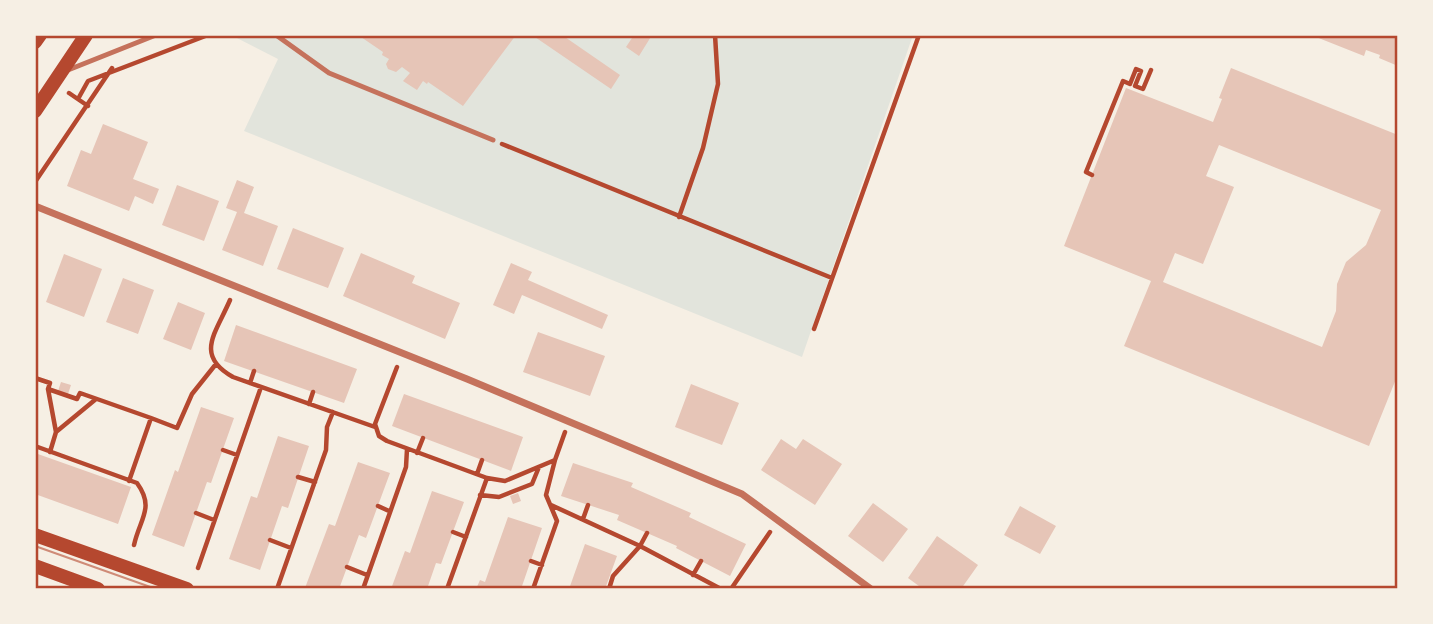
<svg xmlns="http://www.w3.org/2000/svg" width="1433" height="624" font-family="'Zilla Slab',serif">
<style>
.green{fill:#e2e4dc}
.building{fill:#e6c5b7;fill-rule:evenodd}
.lines{fill:none;stroke-linecap:round;stroke-linejoin:round}
.path{stroke:#b5482f;stroke-width:4.5}
.service{stroke:#c5725c;stroke-width:5}
.minor{stroke:#c5725c;stroke-width:7}
.secondary{stroke:#b5482f;stroke-width:14}
.tram{stroke:#cf8b77;stroke-width:2}
.neatline{fill:none;stroke:#b5482f;stroke-width:2.5}
</style>
<rect width="100%" height="100%" fill="#f6efe4"/>
<path class="green" d="M231 35H913L802 357 244 131 278 59Z"/>
<path class="building" d="M358 35H516L463 106 428 82 427 84 423 81 417 90 403 81 410 73 402 67 396 72 388 69 386 64 389 59 382 55 383 52Z
M532 35H562L620 75 611 89Z
M634 35H652L639 56 626 47Z
M1311 35H1381L1387 37 1388 35H1398V66L1379 58 1380 55 1366 50 1364 56Z
M1231 68 1398 135V374L1369 446 1124 346 1151 281 1064 246 1126 88 1213 122 1222 99 1219 98ZM1219 145 1381 210 1366 245 1346 262 1337 284 1336 311 1322 347 1163 282 1175 253 1203 264 1234 187 1206 176Z
M103 124 148 142 133 179 159 189 153 204 135 196 129 211 67 186 81 150 91 154Z
M237 180 254 187 244 213 278 226 263 266 222 250 237 212 226 208Z
M177 185 219 201 204 241 162 225Z
M293 228 344 248 328 288 277 269Z
M361 253 415 276 412 283 460 303 445 339 343 296Z
M64 254 102 269 84 317 46 302Z
M511 263 532 272 528 280 608 315 602 329 522 295 514 314 493 305Z
M123 278 154 290 138 334 106 322Z
M178 302 205 313 191 350 163 339Z
M236 325 357 369 344 403 224 361Z
M538 332 605 356 590 396 523 372Z
M61 382 71 385 68 394 58 391Z
M691 384 739 403 722 445 675 427Z
M404 394 523 437 511 471 392 426Z
M201 407 234 418 211 483 207 482 184 547 152 535 175 470 178 472Z
M278 436 309 446 288 508 282 506 260 570 229 559 251 496 257 498Z
M781 439 796 449 803 439 842 464 815 505 761 470Z
M35 453 131 487 118 524 35 494Z
M358 462 390 473 366 538 359 535 339 589 305 588 329 524 335 526Z
M573 463 633 483 631 487 691 513 689 517 746 544 730 576 676 548 677 546 617 520 619 515 561 496Z
M432 491 464 502 441 564 436 563 427 589H391L405 551 410 553Z
M518 493 521 501 513 504 510 496Z
M873 503 908 529 883 562 848 536Z
M1020 506 1056 526 1040 554 1004 535Z
M508 517 542 528 521 589H476L480 580 485 582Z
M937 536 978 565 961 589H923L908 578Z
M585 544 617 556 605 589H569Z"/>
<g class="lines">
<path class="path" d="M69 93 88 106
M78 99 88 81 208 35
M502 144 832 278
M1092 175 1086 172 1123 81 1130 84 1136 69 1141 71 1135 86 1143 89 1151 70
M35 182 112 68
M679 217 703 148 718 84 715 35
M230 300C216 333 194 355 233 377L375 427
M814 329 919 35
M397 367 375 424 379 436 387 441 487 478 505 481 555 460 565 432
M35 378 50 383 48 389 77 399 80 393 151 418
M250 383 254 371
M48 389 56 432
M309 404 313 392
M35 446 137 483C155 508 140 518 134 545
M223 450 237 455
M50 452 56 432 96 399
M417 453 423 438
M477 474 482 460
M298 477 315 482
M129 481 151 418 177 428 192 394 216 364
M480 495 499 497 532 484 539 467
M551 505 640 546 647 533
M378 506 389 511
M196 513 214 520
M583 519 588 505
M453 532 466 537
M270 540 291 548
M531 561 542 565
M347 567 367 575
M198 568 261 387
M693 575 701 561
M277 589 326 450 327 427 333 412
M363 589 406 467 407 449
M447 589 487 478
M533 589 557 521 546 495 555 460
M609 589 613 576 640 546 721 589
M731 589 770 532"/>
<path class="service" d="M276 35 329 73 493 140
M68 70 156 35"/>
<path class="minor" d="M35 206 467 379 742 494 871 589"/>
<path class="secondary" d="M35 42 40 35
M35 111 86 35
M35 535 187 589
M35 566 98 589"/>
<path class="tram" d="M35 546 156 589"/>
</g>
<rect width="1433" height="624" fill="none" stroke="#f6efe4" stroke-width="74"/>
<rect x="37" y="37" width="1359" height="550" class="neatline"/>
</svg>
